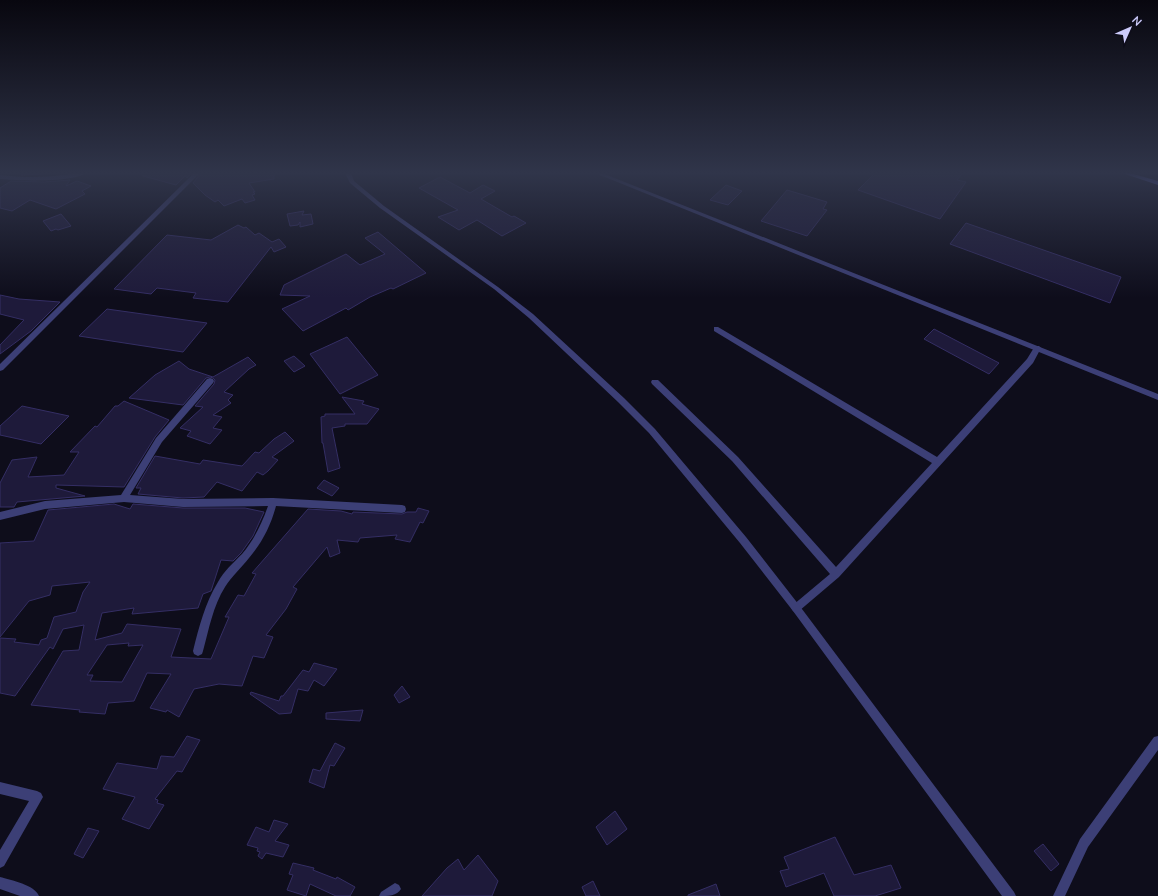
<svg xmlns="http://www.w3.org/2000/svg" width="1158" height="896" font-family="Mulish,sans-serif">
<style>
.building{fill:#1e1a3a;stroke:#342e64;fill-rule:evenodd}
.lines{fill:none;stroke-linecap:round;stroke-linejoin:round}
.service{fill:#3c3f76;fill-rule:evenodd}
.minor{fill:#3c3f76;fill-rule:evenodd}
.secondary{fill:#6b74f2;fill-rule:evenodd}
</style>
<rect width="100%" height="100%" fill="#0e0d1b"/>
<path class="building" d="M25 173H67L21 175Z
M143 173H192L187 178 185 176 176 185 143 176Z
M201 173H274V179L249 183 255 192H253L255 194 252 195 255 200 245 203 242 199 224 206 218 200 215 202 205 195 193 183Z
M875 173H963L957 180 966 182 940 219 858 190Z
M440 177 470 193 483 185 495 191 481 199 512 217 514 216 526 223 502 236 477 220 459 230 438 217 458 210 419 188Z
M70 180 66 186 77 181 91 186 82 191 85 194 56 209 30 200 12 211 0 208V188L11 181 44 182Z
M726 185 742 191 728 205 710 200Z
M787 190 827 202 823 209 827 210 807 236 761 221Z
M304 211 302 215 311 214 313 224 300 227V222L298 225 290 226 287 214Z
M61 214 71 226 58 230 56 229 51 231 43 221Z
M966 223 1121 277 1110 303 950 244Z
M238 225 244 228 246 227 255 235 259 233 272 242 279 239 286 247 274 252 271 247 228 302 193 298 196 293 157 288 151 294 114 289 167 235 211 240Z
M378 232 426 273 393 289 391 288 370 297 348 310 346 308 303 331 282 309 310 296 280 295 284 285 346 254 360 265 385 254 365 238Z
M0 295 19 299 60 302 31 331 0 354V345L24 320 0 314Z
M107 309 207 323 183 352 79 336Z
M934 329 999 363 989 374 924 339Z
M347 337 378 375 340 394 310 354Z
M294 356 305 366 294 372 284 361Z
M248 357 256 365 249 369 224 392 233 395 228 400 231 403 213 415 222 417 213 428 222 430 210 444 187 436 191 431 180 428 203 407 195 406 214 384 215 380 213 378 210 377 206 378 183 405 129 398 155 375 179 361 189 369 213 377Z
M342 397 364 401 362 404 379 409 367 424H345V426L332 428 340 468 328 472 323 443H322L321 417 325 416V414H355Z
M124 401 169 420 155 437 124 487 56 485V488L85 496 17 502 14 507H0V483L12 460 37 457 28 477 64 475 79 452H70L95 426 97 427 115 406H118Z
M22 406 69 416 41 444 0 435V426Z
M285 432 294 441 272 457 278 460 268 471 263 475 257 472 242 491 217 482 204 497 183 498 138 494 141 488H136L155 456 200 464 203 460 242 466 255 452 259 453 274 439Z
M324 480 339 488 332 496 317 488Z
M114 504 130 509 133 504 183 508H245L264 512 253 536 241 553 233 561 221 560 211 591 203 594 198 608 132 614 134 608 102 613 95 640 122 633 127 624 181 629 171 657 211 659 229 617H225L238 595 244 596 256 574 252 573 308 509 341 511 352 514 353 512 402 514 407 512H416L418 508 429 511 423 523 420 522 410 542 395 539 397 535 360 538 358 542 337 540 340 553 330 557 327 547 293 587 297 589 286 609 266 635 273 637 264 658 253 656 242 686 219 684 194 689 179 717 167 710 166 712 150 708 171 674 147 673 134 701 108 703 105 714 79 712 80 710 31 705 63 651 79 650 84 625 63 629 53 649 50 647 15 696 0 693V638L16 639 14 642 39 645 41 640 47 638 54 617 76 612 83 592 90 582 52 586 50 595 29 601 0 637V543L34 541 48 510ZM129 643 128 646 143 645 122 682 90 681 93 675H87L107 645Z
M314 663 337 669 324 686 314 680 308 691 298 689 291 713 279 714 250 694 251 692 279 701 281 696H283L303 670 309 672Z
M402 686 410 697 399 703 394 695Z
M363 710 360 721 326 719V713Z
M187 736 200 740 182 772 177 771 155 799 158 800 157 803 164 805 149 829 122 819 135 797 103 789 117 763 157 769 161 756 174 757Z
M335 743 345 748 334 766 330 765 324 788 309 782 313 769 320 771Z
M615 811 627 829 607 845 596 827Z
M274 820 288 824 275 841 289 845 283 857 266 853 262 859 258 856 260 852 257 851 258 848 247 845 256 827 269 832Z
M88 828 99 831 83 858 74 854Z
M835 837 854 875 891 865 901 888 875 896H834L824 873 786 887 780 871 789 869 784 857Z
M1043 844 1059 864 1051 871 1034 851Z
M478 855 498 881 492 896H422L447 868 458 859 464 870Z
M293 863 314 868 313 870 336 879 337 877 355 887 350 896H336L310 884 306 896 287 890 293 875 289 874Z
M593 881 600 896H586L582 887Z
M716 884 720 896H688V895Z"/>
<g class="lines">
<path class="service" d="M714 327H718L937 457 1027 359 1035 346H1039L1041 348 1033 363 839 577 799 611 796 613 793 611 791 608 793 605 830 574 732 461 652 384 651 382 652 380H658L738 457 836 567 932 463 714 331Z
M1158 736V750L1088 847 1065 896H1053L1080 839 1154 737Z"/>
<path class="minor" d="M76 173H86C70 183 19 181 0 179V175C25 178 50 178 76 173Z
M194 173H200L3 370 0 371V364Z
M345 173H351L354 181 384 206 498 287 533 314 624 398 655 429 746 537 799 605 1014 892 1016 896H1002L793 611 740 543 649 433 618 402 529 318 494 289 380 208 350 183Z
M595 173H602L1158 394V400Z
M210 378 213 379 214 381 213 383 162 442 130 495 183 499 273 498 402 505 405 506 406 509 405 512 402 513 276 506C271 525 262 543 249 558 241 568 232 576 225 587 213 606 209 629 203 651L202 654 198 656 194 654 193 651C199 627 205 603 218 582 224 571 233 563 242 554 254 540 262 523 268 506L183 507 124 502 45 509 0 520V512L45 501 121 495 156 438 207 379Z
M0 782 37 791 41 793 43 797 4 866 0 868V850L29 801 0 794Z
M0 877C11 880 35 885 39 896H20L0 889Z
M395 883 399 885 401 889C397 896 388 896 379 896L381 892Z"/>
<path class="secondary" d="M1122 173H1130L1158 181V185Z"/>
</g>
<linearGradient id="sky" x2="0" y2="1"><stop stop-color="#08070f"/><stop offset="0.58" stop-color="#30354a"/><stop offset="1" stop-color="#30354a" stop-opacity="0"/></linearGradient>
<rect width="1158" height="298" fill="url(#sky)"/>
<g transform="translate(1130 28) rotate(45)" stroke="#0e0d1b" stroke-width="3" paint-order="stroke">
<path d="M0-3L7 15L0 10L-7 15Z" fill="#cccbfa"/>
<text y="-6" font-size="11" font-weight="bold" text-anchor="middle" fill="#cccbfa">N</text>
</g>
</svg>
